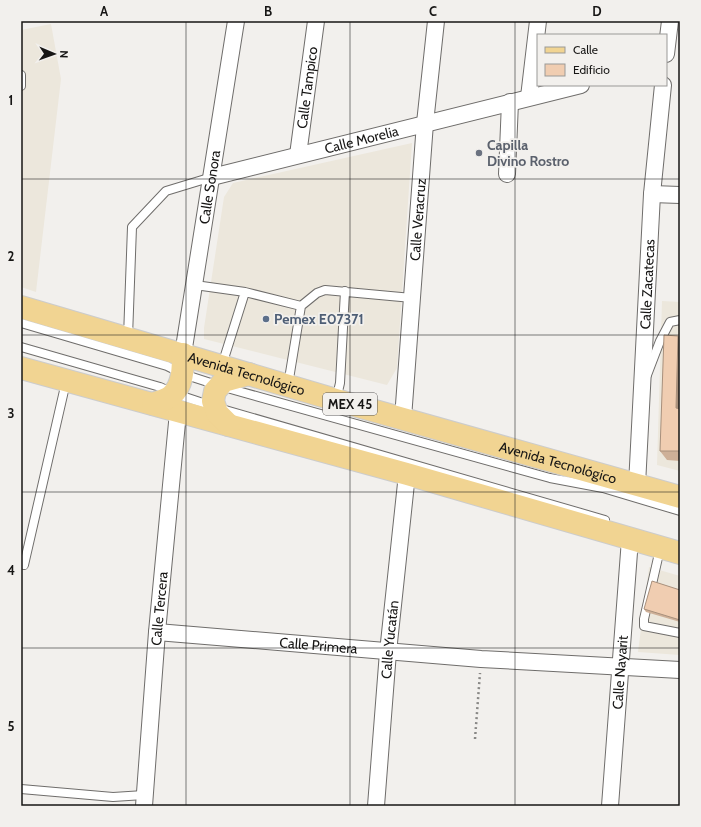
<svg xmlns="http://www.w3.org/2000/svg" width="701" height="827" font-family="Cabin,sans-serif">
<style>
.built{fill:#ece7dc}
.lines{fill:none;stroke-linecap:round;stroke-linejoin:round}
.lane-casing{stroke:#6f6d6b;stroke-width:10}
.street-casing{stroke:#6f6d6b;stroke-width:18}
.primary-casing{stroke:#ccc;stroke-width:24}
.path{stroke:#898886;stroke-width:2.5;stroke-dasharray:2 3;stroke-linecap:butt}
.lane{stroke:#fff;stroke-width:8}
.street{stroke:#fff;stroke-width:16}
.primary{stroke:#f1d492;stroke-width:22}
.wall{fill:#ceb098}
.shaded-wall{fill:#a8907c}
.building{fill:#f0cdb1;stroke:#a8907c}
.grid{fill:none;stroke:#171615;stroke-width:1;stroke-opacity:0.55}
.worship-dot{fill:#6b7280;stroke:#f2f0ed;stroke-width:1.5}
.service-dot{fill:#5c6f8a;stroke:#f2f0ed;stroke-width:1.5}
.labels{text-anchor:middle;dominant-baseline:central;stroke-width:3.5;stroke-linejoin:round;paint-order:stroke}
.shield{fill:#f2f0ed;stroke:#595756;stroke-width:1}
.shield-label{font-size:13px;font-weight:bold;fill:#171615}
.street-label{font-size:14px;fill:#171615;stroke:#f2f0ed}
.worship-label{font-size:14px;font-weight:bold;fill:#5b616d;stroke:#f2f0ed;text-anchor:start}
.service-label{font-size:14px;font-weight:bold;fill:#4e5e75;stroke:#f2f0ed;text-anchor:start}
.neatline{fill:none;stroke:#171615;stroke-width:1.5}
.grid-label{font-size:13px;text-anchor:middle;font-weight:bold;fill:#171615}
</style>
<rect width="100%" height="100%" fill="#f2f0ed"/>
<path class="built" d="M51 24 61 79 36 292 21 287V30Z
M412 143 397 368 387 385 204 339V328L224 197 233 183Z
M662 301 680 302V471L657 465Z
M649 567 680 576V655L638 652Z"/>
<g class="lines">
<defs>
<path id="lane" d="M21 75V86
M195 285 245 292 301 306
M21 323 167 366 183 374 220 386 550 478 603 488 680 511
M128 337 132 227 166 191 212 177
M21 347 160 387 173 393 215 407 605 520
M222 365 245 292
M647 375 660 341 670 322 680 320
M288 385 301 306 317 293 325 290 412 298
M336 400 340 383 345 291
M660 549 644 619V626L680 633
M24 565 66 382
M21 789 113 797 144 795"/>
<g id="street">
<path d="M666 54 670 21"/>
<path d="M529 97 538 21"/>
<path id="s1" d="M298 155 316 21"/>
<path d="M507 174 510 102"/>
<path id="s2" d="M212 177 581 85"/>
<path d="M652 194 680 195"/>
<path id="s3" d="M183 354 236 21"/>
<path id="s4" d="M403 418 425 123 436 21"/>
<path id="s5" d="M637 485 652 194 663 85"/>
<path id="s6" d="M157 632 481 659 680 670"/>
<path id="s7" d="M144 806 157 632 178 412"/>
<path id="s8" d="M376 806 388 652 407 474"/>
<path id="s9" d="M610 806 630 539"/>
</g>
<g id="primary">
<path id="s10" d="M21 307 336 400 680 497"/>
<path d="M21 368 407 474 680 553"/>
<path d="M153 404C158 402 166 400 171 396 183 386 183 369 183 354"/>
<path d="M229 425 217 413 213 401 215 391 224 381 249 374"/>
</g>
</defs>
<use href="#lane" class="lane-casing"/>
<use href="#street" class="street-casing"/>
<use href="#primary" class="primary-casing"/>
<path class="path" d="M475 739 480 673"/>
<use href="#lane" class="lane"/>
<use href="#street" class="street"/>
<use href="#primary" class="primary"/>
</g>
<path class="wall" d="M680 338V461L667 460 660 451Z
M680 590V622L646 612 644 609Z"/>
<path class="shaded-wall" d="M678 336 680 338V415L676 408Z"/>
<path class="building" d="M664 335 678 336 676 408 680 409V451H660Z
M652 581 680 590V620L644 609Z"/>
<path class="grid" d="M186 21V806M350 21V806M515 21V806M21 179H680M21 335H680M21 492H680M21 648H680"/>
<circle class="worship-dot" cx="479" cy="153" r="4"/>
<circle class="service-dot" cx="266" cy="319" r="4"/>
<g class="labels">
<rect class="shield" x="323" y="393" width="54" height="22" rx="3"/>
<g class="shield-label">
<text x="350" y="404">MEX 45</text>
</g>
<g class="street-label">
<text stroke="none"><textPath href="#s1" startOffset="68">Calle Tampico</textPath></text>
<text stroke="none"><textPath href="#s2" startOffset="154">Calle Morelia</textPath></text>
<text stroke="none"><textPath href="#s3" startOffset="169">Calle Sonora</textPath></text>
<text stroke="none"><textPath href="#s4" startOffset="199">Calle Veracruz</textPath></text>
<text stroke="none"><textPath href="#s5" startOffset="201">Calle Zacatecas</textPath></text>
<text stroke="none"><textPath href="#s10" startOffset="235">Avenida Tecnológico</textPath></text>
<text stroke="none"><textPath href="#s10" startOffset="559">Avenida Tecnológico</textPath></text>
<text stroke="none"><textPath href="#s7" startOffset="198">Calle Tercera</textPath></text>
<text stroke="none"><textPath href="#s8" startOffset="167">Calle Yucatán</textPath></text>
<text stroke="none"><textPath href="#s6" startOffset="162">Calle Primera</textPath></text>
<text stroke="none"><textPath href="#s9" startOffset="134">Calle Nayarit</textPath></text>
</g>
<g class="worship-label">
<text x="487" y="145">Capilla<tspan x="487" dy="16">Divino Rostro</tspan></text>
</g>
<g class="service-label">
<text x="274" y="319">Pemex E07371</text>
</g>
</g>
<rect width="701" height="827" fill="none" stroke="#f2f0ed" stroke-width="44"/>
<rect x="537" y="34" width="130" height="52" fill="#f2f0ed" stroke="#9a9997"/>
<rect x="545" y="47" width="20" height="6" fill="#f1d492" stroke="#9a9997"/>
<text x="573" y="54" font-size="12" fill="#171615">Calle</text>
<rect x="545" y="64" width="20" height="12" fill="#f0cdb1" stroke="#9a9997"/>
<text x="573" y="74" font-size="12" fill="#171615">Edificio</text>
<g transform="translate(54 54) rotate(92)" stroke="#f2f0ed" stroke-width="3" paint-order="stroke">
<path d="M0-3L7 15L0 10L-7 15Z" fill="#171615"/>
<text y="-6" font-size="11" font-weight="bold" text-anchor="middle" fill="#171615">N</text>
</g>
<rect x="22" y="22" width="657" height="783" class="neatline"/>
<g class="grid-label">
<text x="104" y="16">A</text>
<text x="268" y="16">B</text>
<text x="433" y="16">C</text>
<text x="597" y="16">D</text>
<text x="11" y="105">1</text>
<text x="11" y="261">2</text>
<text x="11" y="418">3</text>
<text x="11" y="575">4</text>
<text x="11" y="731">5</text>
</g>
</svg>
